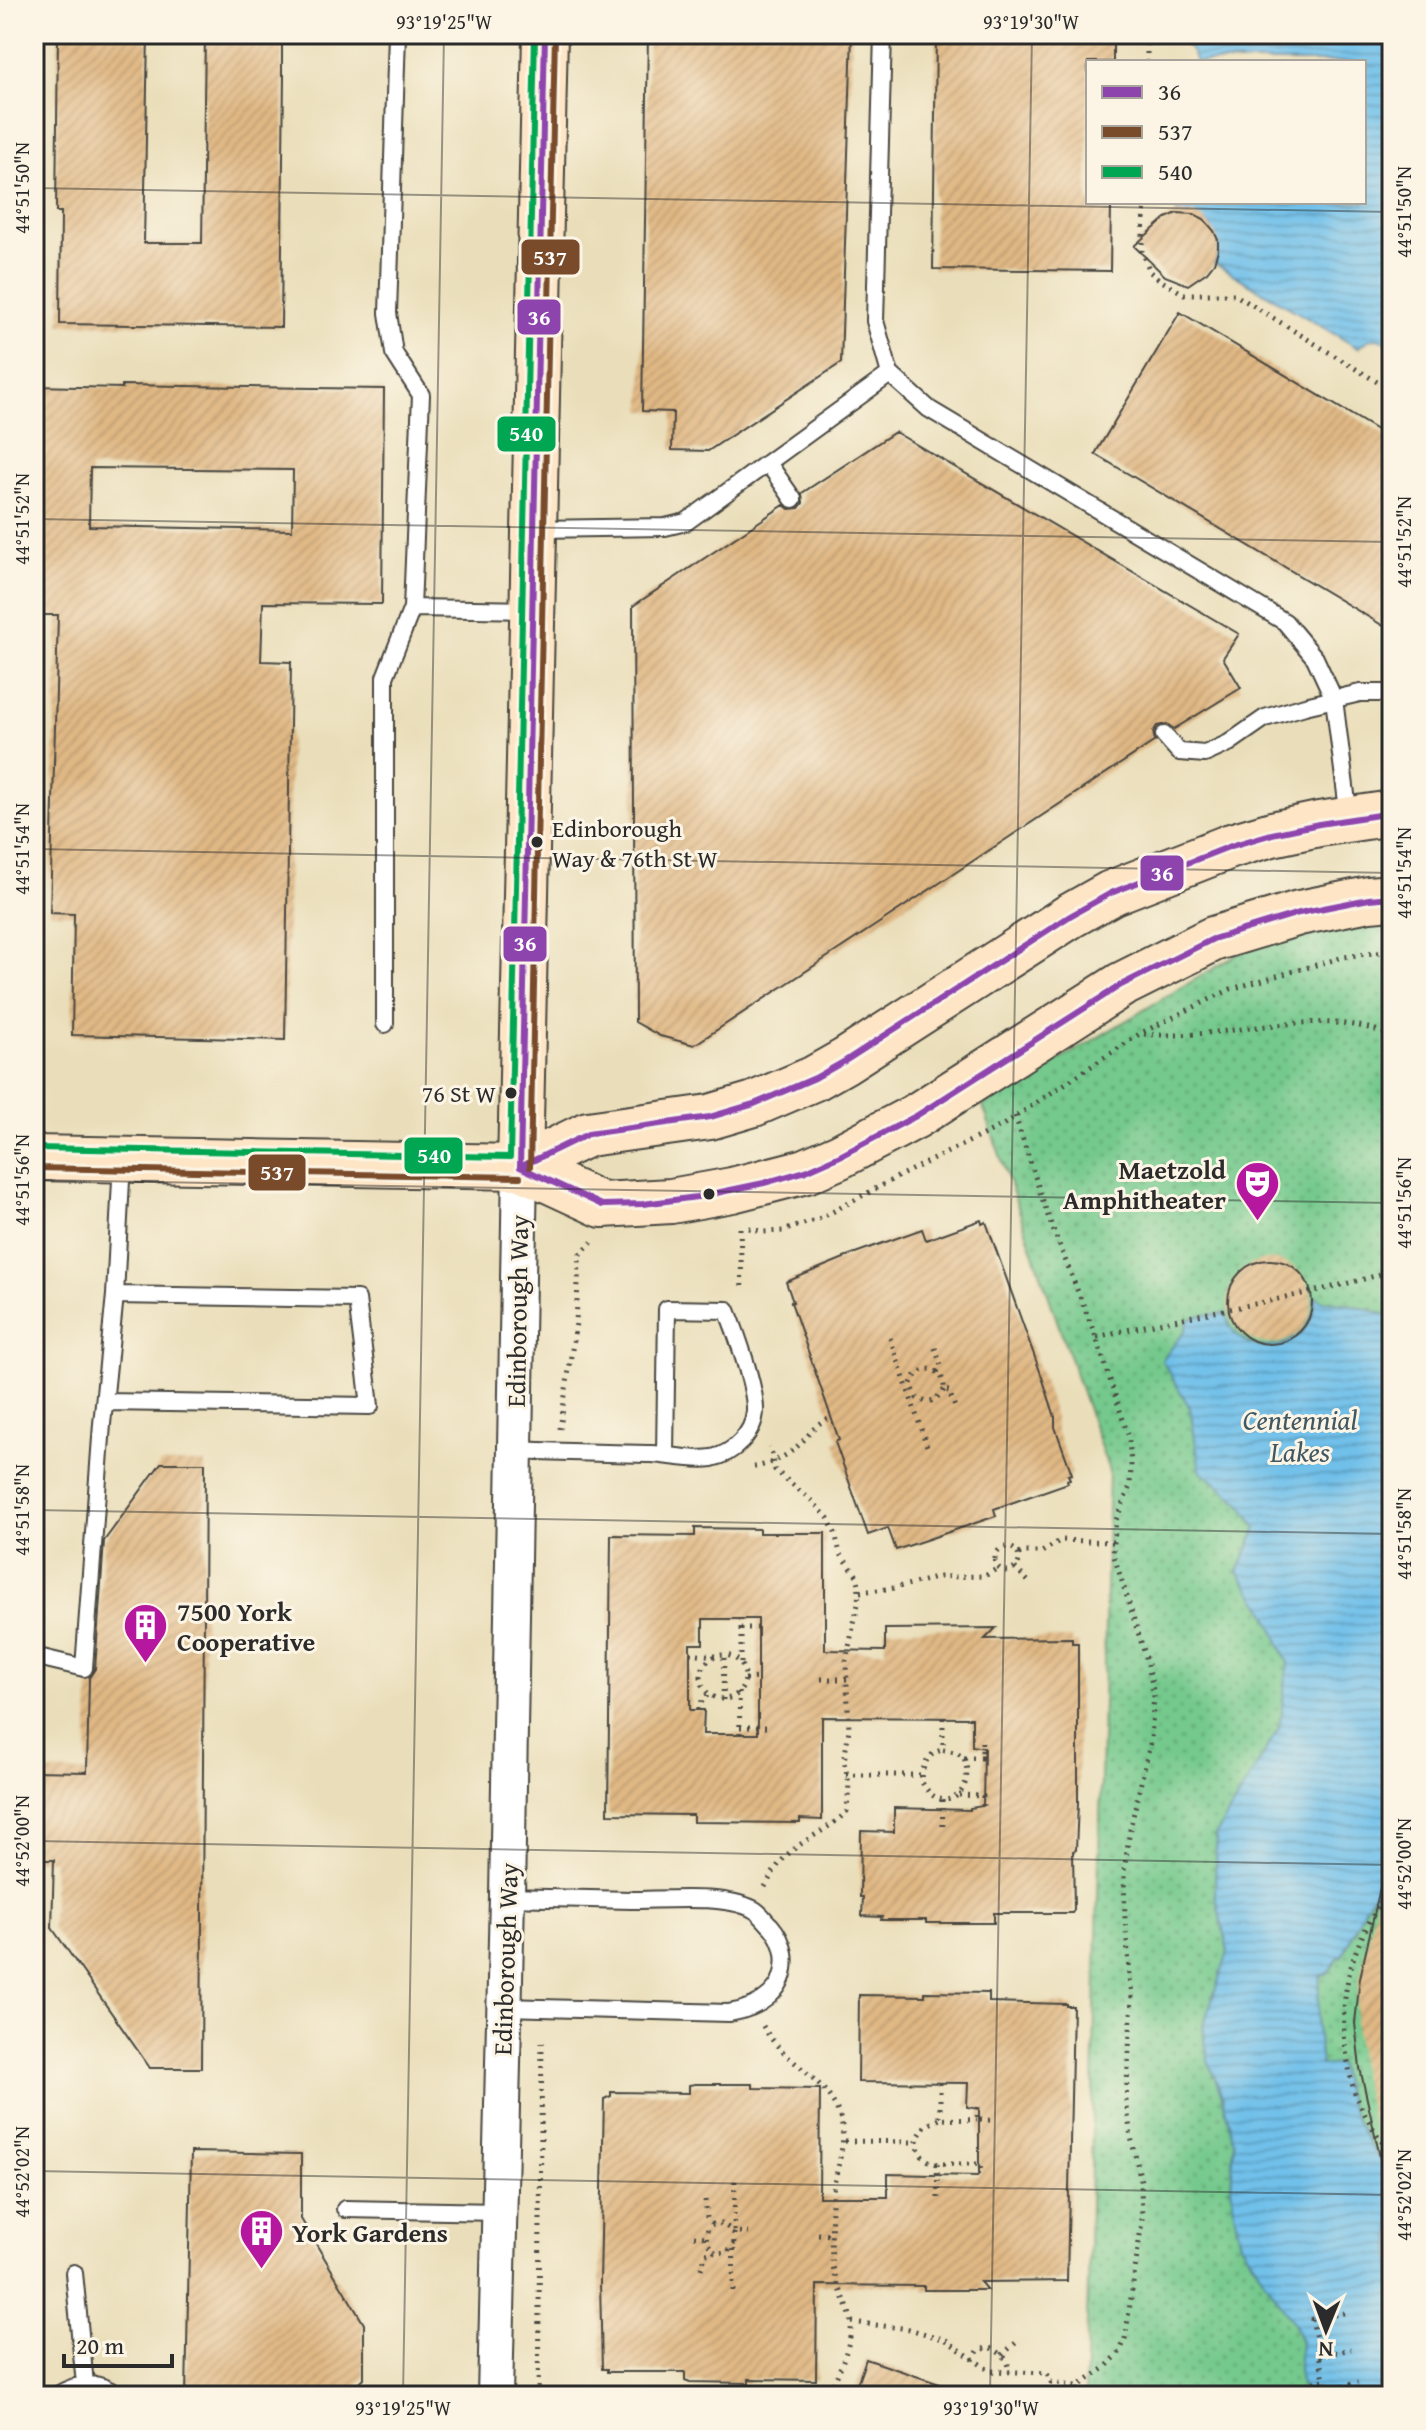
<svg xmlns="http://www.w3.org/2000/svg" width="1426" height="2430" font-family="'Gentium Book Plus',serif">
<style>
.park{fill:url(#park-dots);stroke:#507a5c;stroke-width:2}
.water{fill:url(#water-rules);stroke:#4d768a;stroke-width:2}
.building{fill:url(#building-hatch);fill-rule:evenodd}
.lines{fill:none;stroke-linecap:round;stroke-linejoin:round}
.lane-casing{stroke:#484640;stroke-width:20}
.street-casing{stroke:#484640;stroke-width:38}
.secondary-casing{stroke:#484640;stroke-width:48}
.path{stroke:#484640;stroke-width:5;stroke-dasharray:2 6;stroke-linecap:butt}
.lane{stroke:#fff;stroke-width:16}
.street{stroke:#fff;stroke-width:34}
.secondary{stroke:#fde5c5;stroke-width:44}
.bus-1-casing{stroke:#fcf5e5;stroke-width:12}
.bus-2-casing{stroke:#fcf5e5;stroke-width:12}
.bus-3-casing{stroke:#fcf5e5;stroke-width:12}
.bus-1{stroke:#8e44ad;stroke-width:6}
.bus-2{stroke:#7a4b2a;stroke-width:6}
.bus-3{stroke:#00a651;stroke-width:6}
.ticks{fill:none;stroke:#2b2b2b;stroke-width:2;stroke-opacity:0.45}
.bus-dot{fill:#2b2b2b;stroke:#fcf5e5;stroke-width:3}
.labels{text-anchor:middle;dominant-baseline:central;stroke-width:6;stroke-linejoin:round;paint-order:stroke}
.bus-label{font-size:24px;fill:#2b2b2b;stroke:#fcf5e5;text-anchor:start}
.poi-label{font-size:26px;font-weight:bold;fill:#2b2b2b;stroke:#fcf5e5;text-anchor:start}
.street-label{font-size:26px;fill:#2b2b2b;stroke:#fcf5e5}
.water-label{font-size:28px;font-style:italic;fill:#3f5864;stroke:#fcf5e5}
.line-badge{stroke:#fcf5e5;stroke-width:3}
.badge-label{font-size:22px;text-anchor:middle;font-weight:bold;fill:#fff}
.neatline{fill:none;stroke:#2b2b2b;stroke-width:3}
.ticks-label{font-size:20px;text-anchor:middle;fill:#2b2b2b}
</style>
<defs>
<pattern id="park-dots" width="8" height="8" patternUnits="userSpaceOnUse" patternTransform="scale(2)"><rect width="8" height="8" fill="#75c98d"/><path d="M2 2h.1M6 6h.1" fill="none" stroke="#60a373" stroke-width="1.8" stroke-linecap="round"/></pattern>
<pattern id="water-rules" width="6" height="5" patternUnits="userSpaceOnUse" patternTransform="scale(2)"><rect width="6" height="5" fill="#6fc0ea"/><path d="M0 2.5h6" fill="none" stroke="#5b9cbe"/></pattern>
<pattern id="building-hatch" width="6" height="6" patternUnits="userSpaceOnUse" patternTransform="scale(2)"><rect width="6" height="6" fill="#e0b884"/><path d="M-1 1l2-2M0 6l6-6M5 7l2-2" fill="none" stroke="#c09e72"/></pattern>
</defs>
<rect width="100%" height="100%" fill="#fcf5e5"/>
<filter id="ink" filterUnits="userSpaceOnUse"><feTurbulence type="fractalNoise" baseFrequency=".0125" numOctaves="2"/><feDisplacementMap in="SourceGraphic" scale="16" xChannelSelector="R" yChannelSelector="G"/><feConvolveMatrix kernelMatrix="1 2 1 2 8 2 1 2 1" color-interpolation-filters="sRGB"/></filter>
<filter id="wash" filterUnits="userSpaceOnUse"><feTurbulence type="fractalNoise" baseFrequency=".006" numOctaves="4" result="noise"/><feDisplacementMap in="SourceGraphic" scale="32" xChannelSelector="R" yChannelSelector="G"/><feGaussianBlur stdDeviation="1.8" result="paint"/><feColorMatrix in="noise" values="0 0 0 0 0 0 0 0 0 0 0 0 0 0 0 0 0 1.4 0 .05"/><feComposite in="paint" operator="in"/></filter>
<g filter="url(#wash)">
<rect width="100%" height="100%" fill="#eadeba"/>
<path class="park" d="M1392 923V2396H1085L1109 1471 983 1106 1268 936Z"/>
<path class="water" d="M1172 34H1392V350C1382 333 1370 336 1358 348L1214 263C1226 235 1205 212 1177 213L1173 202H1364V62H1196C1192 49 1184 41 1172 34Z
M1315 1296 1323 1301 1344 1303 1392 1316V1870L1364 1908 1343 1956 1339 1957 1328 1973 1320 1976 1317 2026 1321 2066 1339 2064C1346 2106 1363 2142 1392 2174V2396H1307L1300 2382 1298 2370 1300 2340 1293 2323 1241 2243 1235 2217 1231 2187 1234 2142 1222 2096 1208 2060 1203 2026 1228 1952 1215 1894 1216 1835 1279 1728 1288 1663 1266 1612 1238 1572 1257 1528 1240 1503 1200 1470 1190 1408 1162 1360 1185 1331 1188 1320 1202 1315 1226 1313C1237 1366 1316 1354 1315 1296Z"/>
<g id="blocks">
<path class="building" d="M58 34H148L144 243H202L205 34H282V75H284L281 327 60 324 61 212H56Z
M648 34H852L841 363 708 451 672 450 673 412 642 411Z
M936 34H1113V62H1088V202H1111L1110 271 933 269Z
M1177 213 1194 214 1204 219 1214 231 1218 240V250L1214 263 1207 272 1188 285 1165 276 1134 246 1166 218Z
M1180 312 1392 439V631L1095 454Z
M122 385 384 389 382 604 263 603 261 661 291 662 285 1040 72 1035 74 914 50 913 58 615H34V386L122 388ZM90 468 293 470 292 530 89 526Z
M895 432 1239 634 1223 658 1241 688 1174 729 1167 724 1157 726 1153 732 1155 741 694 1045 660 1036 635 1022 633 606 784 505 789 509 799 508 803 503 802 493Z
M981 1220 982 1224 986 1222 1042 1377 1055 1417V1427L1072 1474 1068 1475 1070 1479 1067 1480 1068 1483 994 1509 996 1516 896 1550 888 1528 868 1535 835 1442 839 1440 791 1302H793L786 1282 844 1258V1257L922 1229 926 1240Z
M1228 1302a42 42 0 1 1 84 0a42 42 0 1 1-84 0Z
M161 1463H205L201 2068H150L52 1928 54 1860H34V1771L87 1772 89 1678 95 1669 104 1541Z
M695 1528 759 1529V1533H825V1650L885 1651V1629L996 1628 985 1639 1072 1638V1643H1078V1803L1076 1850 1073 1851 1074 1910 1072 1913H994V1923H926V1920H881L882 1917 862 1916 863 1897H860L861 1831 894 1832V1808L970 1810V1808L983 1806 984 1748 972 1746V1718L822 1717V1820L800 1819V1823L693 1822V1815L608 1814 611 1535 695 1536ZM703 1619H758V1734H703L704 1710H690V1644H703Z
M1380 1888 1392 1889V2156L1380 2157 1360 2068 1355 2023 1360 1978Z
M925 1992 989 1993V2002L1066 2004V2006H1073L1067 2281 980 2282 987 2290H924V2286L817 2285 816 2380 749 2379V2383L690 2382 685 2380V2372H607V2369H602L600 2282 604 2099 611 2096V2092L689 2093V2085L695 2084H753V2088L820 2089 819 2197H888V2174L977 2176 979 2174V2109L967 2107 968 2083 858 2082 859 1995 925 1996Z
M191 2152 301 2154V2219L364 2324V2378L346 2396H186Z
M866 2359 960 2391 959 2396H853Z"/>
</g>
</g>
<g filter="url(#ink)">
<use href="#blocks" fill-opacity="0" stroke="#484640" stroke-width="2"/>
<g class="lines">
<defs>
<path id="lane" d="M883 34 875 321 890 374 929 409 1285 622 1315 658 1334 699 1349 818
M768 463 793 499
M537 529 665 527 686 522 890 374
M412 608 532 610
M1164 735 1179 752 1205 754 1229 743 1265 718 1305 706 1360 693H1392
M385 1024V677L412 608 421 395 394 353 388 313 397 34
M105 1402 370 1406 357 1299 115 1295 122 1161
M515 1450C560 1452 606 1453 651 1454 671 1455 693 1461 712 1458 733 1454 754 1433 755 1411 756 1389 736 1332 727 1310L667 1309 665 1455
M34 1656 84 1668 102 1424 115 1295
M503 2007 729 2013C761 2008 789 1989 784 1953 782 1943 778 1934 771 1926 765 1921 761 1913 753 1909 724 1894 664 1900 631 1900 590 1899 549 1898 507 1897
M345 2209 498 2212
M74 2273 85 2384
M56 2396C76 2383 98 2379 118 2396"/>
<path id="street" d="M495 2396 507 1897 520 1167"/>
<path id="secondary" d="M34 1158 520 1167 602 1205 671 1201 732 1190 806 1171 840 1156 916 1116 1121 985 1213 939 1299 913 1369 899 1392 897
M520 1167 545 34
M520 1167 588 1134 710 1117 754 1104 815 1078 845 1061 1070 916 1111 893 1231 846 1272 834 1319 824 1392 813"/>
</defs>
<use href="#lane" class="lane-casing"/>
<use href="#street" class="street-casing"/>
<use href="#secondary" class="secondary-casing"/>
<path class="path" d="M1147 62V34
M1145 202 1142 251 1150 272 1160 280 1184 294H1234L1392 391
M1144 1034C1225 1042 1316 1003 1392 1036
M1015 1116 1049 1219 1096 1337 1129 1438 1131 1466 1130 1486 1116 1520 1113 1553 1148 1664 1154 1695 1151 1740 1130 1829 1124 1871 1125 1920 1132 1998 1126 2100 1131 2137 1141 2181 1142 2221 1125 2339 1120 2352 1105 2368 1077 2387 1082 2396
M740 1228 742 1289
M749 1228 764 1232 783 1231 821 1218 903 1174 1003 1125 1141 1033 1231 989 1344 957 1392 951
M1097 1337C1194 1313 1296 1300 1392 1271
M890 1338 927 1446
M935 1348 941 1366 937 1372
M944 1390 935 1400 926 1402 917 1398 911 1384C919 1362 945 1365 944 1390L949 1391 956 1410
M560 1429 576 1323 579 1262 580 1254 592 1242
M754 1467C770 1465 789 1455 801 1443 812 1432 815 1423 831 1418
M995 1559a12 12 0 1 1 24 0a12 12 0 1 1-24 0Z
M1019 1554 1023 1552H1042L1061 1540 1113 1542
M1015 1568 1028 1581
M860 1592 894 1588 940 1577 985 1576 998 1568
M741 1619V1628H763
M690 1653 715 1656
M701 1677a22 22 0 1 1 44 0a22 22 0 1 1-44 0Z
M741 1663V1628
M745 1679 758 1678
M821 1679H847
M739 1692 740 1734
M723 1700 724 1655
M698 1710 703 1699 709 1694
M943 1718V1750
M740 1727H768
M982 1742V1758H988
M943 1750 955 1752 964 1758C977 1792 942 1819 922 1782 922 1767 926 1753 943 1750Z
M964 1758H982
M846 1775H922
M959 1795 983 1796V1806
M942 1800 943 1831
M765 1887C771 1876 777 1865 786 1856 804 1838 830 1830 847 1811L849 1783 844 1762 849 1729 846 1661 858 1604 859 1584 857 1576 840 1553 835 1533 828 1518 812 1501 775 1470 770 1447
M1392 1888C1352 1938 1335 1999 1348 2062 1350 2074 1352 2087 1357 2098 1366 2119 1379 2138 1392 2156
M763 2026C783 2063 822 2074 838 2112 851 2143 833 2170 832 2202 832 2224 829 2253 835 2275 839 2290 849 2305 851 2321 854 2339 836 2379 828 2396
M940 2083V2119L977 2120
M978 2107 977 2120H991
M845 2141 917 2142
M937 2164C923 2160 918 2154 917 2139L925 2126 940 2119
M938 2198 937 2164H980L981 2174
M705 2200 707 2218 711 2223
M734 2231 735 2176
M818 2234 832 2235
M694 2236 706 2237
M734 2243 728 2252 716 2253C707 2245 703 2236 710 2225 720 2221 726 2226 734 2232
M701 2269 706 2254 715 2252
M733 2291 734 2232 748 2233
M1344 2313 1312 2319 1326 2389 1358 2383
M852 2322 909 2329 946 2340 990 2371 1047 2373 1051 2382 1074 2385 1077 2387
M1002 2355 1018 2341
M1319 2356 1351 2349
M973 2360 978 2351 989 2347C1001 2353 1010 2359 1009 2372
M1290 2388 1324 2380
M538 2396 542 2042"/>
<use href="#lane" class="lane"/>
<use href="#street" class="street"/>
<use href="#secondary" class="secondary"/>
<defs>
<path id="bus-1" d="M520 1167 545 34
M520 1167 588 1134 710 1117 754 1104 815 1078 845 1061 1070 916 1111 893 1231 846 1272 834 1319 824 1392 813
M520 1167 602 1205 643 1204 697 1197 764 1183 806 1171 840 1156 916 1116 1121 985 1213 939 1299 913 1369 899 1392 897"/>
<path id="bus-2" d="M530 1167 555 34
M34 1168 520 1177"/>
<path id="bus-3" d="M34 1148 510 1157 535 34"/>
</defs>
<use href="#bus-1" class="bus-1-casing"/>
<use href="#bus-2" class="bus-2-casing"/>
<use href="#bus-3" class="bus-3-casing"/>
<use href="#bus-1" class="bus-1"/>
<use href="#bus-2" class="bus-2"/>
<use href="#bus-3" class="bus-3"/>
</g>
</g>
<path class="ticks" d="M34 188 1392 212M34 519 1392 542M34 849 1392 873M34 1180 1392 1203M34 1510 1392 1534M34 1841 1392 1865M34 2171 1392 2195M403 2396 444 34M990 2396 1032 34"/>
<defs>
<symbol id="theatre-pin" viewBox="-11 -11 22 30"><path d="M0 17L-7.5 6A9.5 9.5 0 1 1 7.5 6Z" fill="#b5179e" stroke="#fcf5e5"/><path d="M-5-5.5Q0-4 5-5.5V0Q5 5 0 6Q-5 5-5 0ZM-3.3-2.5H-1v1.5H-3.3ZM1-2.5H3.3v1.5H1ZM-2.8 1Q0 5.5 2.8 1Z" fill="#fff"/></symbol>
<symbol id="building-pin" viewBox="-11 -11 22 30"><path d="M0 17L-7.5 6A9.5 9.5 0 1 1 7.5 6Z" fill="#b5179e" stroke="#fcf5e5"/><path d="M-4-6H4V6H1V3H-1V6H-4ZM-2.5-4.3h1.7v1.8h-1.7ZM.8-4.3h1.7v1.8H.8ZM-2.5-1h1.7V.8h-1.7ZM.8-1h1.7V.8H.8Z" fill="#fff"/></symbol>
</defs>
<g fill-rule="evenodd">
<use href="#theatre-pin" x="1232" y="1158" width="51" height="69"/>
<use href="#building-pin" x="120" y="1600" width="51" height="69"/>
<use href="#building-pin" x="236" y="2206" width="51" height="69"/>
</g>
<g class="bus-dot">
<circle cx="537" cy="842" r="7"/>
<circle cx="511" cy="1093" r="7"/>
<circle cx="709" cy="1194" r="7"/>
</g>
<g class="labels">
<g class="bus-label">
<text x="552" y="828">Edinborough<tspan x="552" dy="30">Way &amp; 76th St W</tspan></text>
<text x="496" y="1093" text-anchor="end">76 St W</text>
</g>
<g class="poi-label">
<text x="1226" y="1169" text-anchor="end">Maetzold<tspan x="1226" dy="30">Amphitheater</tspan></text>
<text x="177" y="1611">7500 York<tspan x="177" dy="30">Cooperative</tspan></text>
<text x="292" y="2232">York Gardens</text>
</g>
<g class="street-label">
<text transform="translate(517 1311) rotate(-89)">Edinborough Way</text>
<text transform="translate(505 1959) rotate(-88)">Edinborough Way</text>
</g>
<g class="water-label">
<text x="1300" y="1419">Centennial<tspan x="1300" dy="32">Lakes</tspan></text>
</g>
</g>
<g class="line-badge">
<rect x="520" y="238" width="61" height="38" rx="8" fill="#7a4b2a"/>
<rect x="516" y="298" width="46" height="38" rx="8" fill="#8e44ad"/>
<rect x="496" y="415" width="61" height="38" rx="8" fill="#00a651"/>
<rect x="1139" y="854" width="46" height="38" rx="8" fill="#8e44ad"/>
<rect x="502" y="925" width="46" height="38" rx="8" fill="#8e44ad"/>
<rect x="403" y="1136" width="61" height="39" rx="8" fill="#00a651"/>
<rect x="247" y="1153" width="60" height="39" rx="8" fill="#7a4b2a"/>
</g>
<g class="badge-label">
<text x="550" y="265">537</text>
<text x="539" y="325">36</text>
<text x="526" y="441">540</text>
<text x="1162" y="881">36</text>
<text x="525" y="951">36</text>
<text x="434" y="1163">540</text>
<text x="277" y="1180">537</text>
</g>
<rect width="1426" height="2430" fill="none" stroke="#fcf5e5" stroke-width="88"/>
<rect x="1086" y="60" width="280" height="144" fill="#fcf5e5" stroke="#a8a49b" stroke-width="2"/>
<rect x="1102" y="86" width="40" height="12" fill="#8e44ad" stroke="#a8a49b" stroke-width="2"/>
<text x="1158" y="100" font-size="24" fill="#2b2b2b">36</text>
<rect x="1102" y="126" width="40" height="12" fill="#7a4b2a" stroke="#a8a49b" stroke-width="2"/>
<text x="1158" y="140" font-size="24" fill="#2b2b2b">537</text>
<rect x="1102" y="166" width="40" height="12" fill="#00a651" stroke="#a8a49b" stroke-width="2"/>
<text x="1158" y="180" font-size="24" fill="#2b2b2b">540</text>
<g transform="translate(1326 2330) rotate(181)" stroke="#fcf5e5" stroke-width="6" paint-order="stroke">
<path d="M0-6L14 30L0 20L-14 30Z" fill="#2b2b2b"/>
<text y="-12" font-size="22" font-weight="bold" text-anchor="middle" fill="#2b2b2b">N</text>
</g>
<path d="M64 2354v12h108v-12" fill="none" stroke="#2b2b2b" stroke-width="4"/>
<text x="76" y="2354" font-size="24" fill="#2b2b2b" stroke="#fcf5e5" stroke-width="6" paint-order="stroke">20 m</text>
<rect x="44" y="44" width="1338" height="2342" class="neatline"/>
<g class="ticks-label">
<text x="444" y="29">93°19'25"W</text>
<text x="1031" y="29">93°19'30"W</text>
<text transform="translate(22 188) rotate(-90)" y="7">44°51'50"N</text>
<text transform="translate(1404 212) rotate(-90)" y="7">44°51'50"N</text>
<text transform="translate(22 519) rotate(-90)" y="7">44°51'52"N</text>
<text transform="translate(1404 542) rotate(-90)" y="7">44°51'52"N</text>
<text transform="translate(22 849) rotate(-90)" y="7">44°51'54"N</text>
<text transform="translate(1404 873) rotate(-90)" y="7">44°51'54"N</text>
<text transform="translate(22 1180) rotate(-90)" y="7">44°51'56"N</text>
<text transform="translate(1404 1203) rotate(-90)" y="7">44°51'56"N</text>
<text transform="translate(22 1510) rotate(-90)" y="7">44°51'58"N</text>
<text transform="translate(1404 1534) rotate(-90)" y="7">44°51'58"N</text>
<text transform="translate(22 1841) rotate(-90)" y="7">44°52'00"N</text>
<text transform="translate(1404 1864) rotate(-90)" y="7">44°52'00"N</text>
<text transform="translate(22 2172) rotate(-90)" y="7">44°52'02"N</text>
<text transform="translate(1404 2195) rotate(-90)" y="7">44°52'02"N</text>
<text x="403" y="2415">93°19'25"W</text>
<text x="991" y="2415">93°19'30"W</text>
</g>
</svg>
